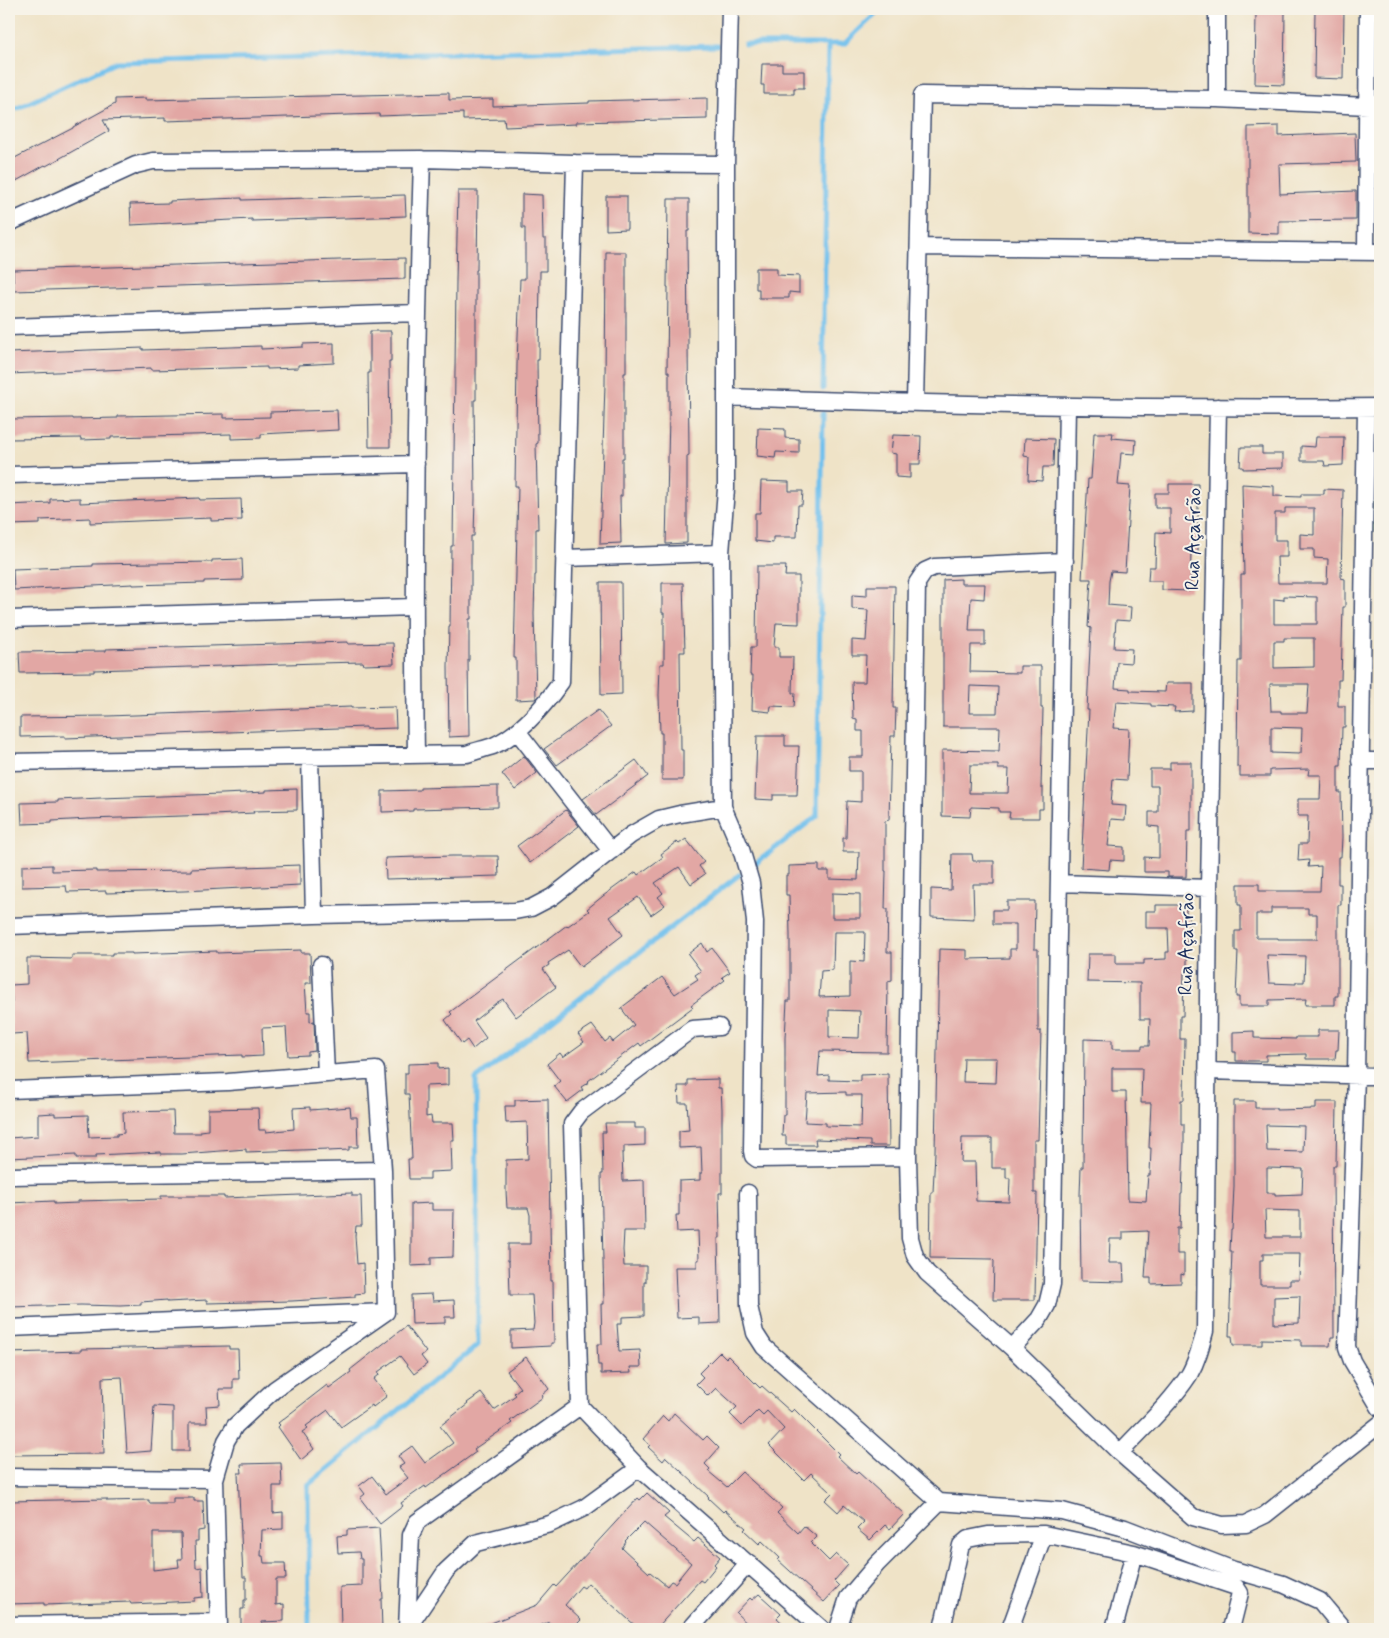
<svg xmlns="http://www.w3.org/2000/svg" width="1389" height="1638" font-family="Mynerve,sans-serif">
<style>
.green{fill:#add37d;stroke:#64816e}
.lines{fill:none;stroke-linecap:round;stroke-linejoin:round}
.stream{stroke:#73c1ed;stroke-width:5}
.building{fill:#e2a7a4;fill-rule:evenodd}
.street-casing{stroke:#3b4a6e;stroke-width:19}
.street{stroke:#fff;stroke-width:16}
.labels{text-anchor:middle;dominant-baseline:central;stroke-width:4;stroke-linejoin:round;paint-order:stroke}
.street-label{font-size:20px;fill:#1b2f5e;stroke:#f7f3e8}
</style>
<rect width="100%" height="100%" fill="#f7f3e8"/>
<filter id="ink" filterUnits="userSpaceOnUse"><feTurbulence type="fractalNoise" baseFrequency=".02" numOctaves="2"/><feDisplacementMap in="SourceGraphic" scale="10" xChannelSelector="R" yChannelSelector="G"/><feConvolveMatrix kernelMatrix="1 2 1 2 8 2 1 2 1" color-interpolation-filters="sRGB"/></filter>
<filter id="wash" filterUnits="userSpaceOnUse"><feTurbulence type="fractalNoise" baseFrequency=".0096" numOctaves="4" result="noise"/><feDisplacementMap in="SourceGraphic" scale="20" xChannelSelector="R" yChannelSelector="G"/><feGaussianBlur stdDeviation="1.12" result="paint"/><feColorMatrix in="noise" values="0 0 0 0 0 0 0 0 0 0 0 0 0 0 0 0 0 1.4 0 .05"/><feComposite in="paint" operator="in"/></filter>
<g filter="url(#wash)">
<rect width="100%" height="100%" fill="#efe3c7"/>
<path class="green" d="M1380 421V531H1369L1372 423Z"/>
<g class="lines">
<path class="stream" d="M745 44H844L881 9
M9 112 117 62 717 46
M823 389 828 44
M756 863 817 816 823 413
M309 1629 308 1485 478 1345 476 1079 739 875"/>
</g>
<g id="blocks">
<path class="building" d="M1315 9H1344L1343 79 1314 78Z
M1256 12H1285L1284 85 1255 84Z
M762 64H782V71H804V88H794V94H764V85H761Z
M449 93V100L493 99V106L589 103V101L707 98V119L576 122V124L505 127 504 119 463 120V113L379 116V114L165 121V118L103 120 109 131 46 166 45 165 9 185V161L73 128V127L115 104V99L146 98V100Z
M1279 126V136L1355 133 1356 162 1279 164 1280 194 1356 191V220L1279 221V234L1248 233V127Z
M458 191H478L477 270H476V400H474L475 498 474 536H471V619H469V660H468L469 736 449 737 448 667 449 627H450L451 546H453L456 281Z
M522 194 542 195 543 239H546V271H540L539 360H537L538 443 536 444 538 529H536V575H535L534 614 536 698 535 699 516 700V658H514L518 486H515L517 365 520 279H525V228H522Z
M405 195 406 216 252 221V219L131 225 130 204 170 203V201L212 199 242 198V200Z
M606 196H627V229L606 230Z
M668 199H689V231H687L689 455 687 456V543L666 544 669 416V372H667L668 287H667Z
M606 252H626V373H624V458H622V496H620L621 543 600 544 605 384Z
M405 258V279L14 291 13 270Z
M756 268H777V275L799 276V293L789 292V298H759V289H756Z
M370 331H391V361H389L390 447H369L368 373H370Z
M334 343V363L298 365V368L267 369V367L151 370V368L9 374V353L143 348V350L261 346V349L303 347V344Z
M337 410 338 430 261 434V438L231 439V434L111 437V439L81 440V438L9 439V419L73 418V419L118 418V416L224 414V418L270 417V412Z
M758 428 785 429V438L799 439V453L776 452 775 458 757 456Z
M1094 433H1113L1112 438 1136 440 1135 454 1121 453 1118 485 1130 486 1125 572 1111 571 1109 581 1108 605 1131 607 1130 621 1116 620 1114 648 1132 649 1131 663 1117 662 1115 688 1130 689V691L1165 692 1166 683H1193V711L1174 712 1175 707 1151 706V704L1116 702 1113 728 1129 729 1127 780 1113 779 1111 805 1126 806 1125 820 1111 819 1108 846 1124 847V861L1110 860 1109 870 1081 868 1089 710H1087L1091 628 1088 627 1091 579H1082L1088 479H1091Z
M893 435 921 436 920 464H910V478L896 477V454L891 453Z
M1316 437H1344L1343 465 1325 466 1324 461H1301V446L1315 447Z
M1025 438 1054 439 1053 467H1043L1042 481 1028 480 1029 457 1024 456Z
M1241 447H1262V454H1283V468L1243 469V467H1240Z
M761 481 789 482V491H803L802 505H798L797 537H773V543L755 541V513H760Z
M1169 484H1198V552H1191L1190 591 1162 590V581H1148L1149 567H1155L1156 532 1170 533V508H1155V493H1169Z
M1242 484 1274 486V496L1301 497V494H1324V489L1343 490 1341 578 1345 579V607H1343L1341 680H1338V706H1345V727H1342L1341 766H1338V792H1341L1342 837 1341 857H1338V884H1341V905H1338V996H1335V1005H1305L1306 999 1269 1000V1006H1239V997H1236L1238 951H1235V931H1241V905H1238V884H1259V891H1320L1321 866 1308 867 1309 860 1298 861 1299 844H1307L1308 816H1298V799H1320L1321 775H1308L1309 769 1270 770V776H1240V767H1237L1238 661H1241V575H1244ZM1285 508H1314V535L1300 534V549H1314V558L1328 559 1327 583H1278L1277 557H1287V540H1275V513H1285ZM1284 596 1317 597V624H1274V599L1284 600ZM1284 638H1314V667L1274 668V641H1284ZM1270 684H1309L1307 713H1281V711H1271ZM1271 727 1302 728 1301 753 1299 754 1271 753ZM1271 908H1308V914H1317V939H1278V938H1256V914H1271ZM1267 955 1305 956 1304 982H1296V984L1269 983Z
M80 498V503L199 498 200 500 241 499 242 520 211 521V518L90 523V518L40 520V524L10 525 9 505 50 503V499Z
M242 559 243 580 204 581V583L133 585V584L14 590 13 569 93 566V564L212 562V560Z
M757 566H786L785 576H799V624L776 623 774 647H779V657H793L792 693H795L794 707 771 706 770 712 752 710 753 675H750L751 647H756Z
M961 579V584H985L984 599 971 598 969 631H985V645H971L970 672 1020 673V666H1041V708H1043L1041 788H1043V809H1039V818H1009L1010 812H999V808L971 807 970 817 942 816V750L999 751 1000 727H943V580ZM970 686 998 687 997 713H969ZM970 765H998V769H1009L1008 793H969Z
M600 582H621L622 694 601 695Z
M662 583H683L685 652H680L681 750H683V780H662V733H660L659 695 660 664H664V613H662Z
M867 586H895L893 708H896L895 736H891L889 820 885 821V871H886L885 909H888L887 952H892V980L888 981 887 1052 820 1051 818 1076 829 1075V1080L860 1081V1075L888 1074 889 1146H870V1141L815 1139 816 1145H786V1136H782L783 1115H785V1038L787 1001H790V935L789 895H786V875H789V866L819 865V871H829V879L858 880 859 852H843V838H846L847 801 861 802V771H849V757H863V731H857V719L853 718 852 682H865L866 655H852V640L866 641 868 610 852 609V595L867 596ZM832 893 860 894V918H832ZM834 932H865L864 962 850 961V996L819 997 821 971 833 970ZM829 1010 860 1011 859 1038 829 1037ZM846 1092V1095H862L861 1127 826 1126V1123L805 1122 807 1093Z
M348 642V644L393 643 394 664 364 665 363 662 318 663 94 670V672L20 673 19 652 106 651V649Z
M351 707V708L395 707 396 728 366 729V727L65 738V736L20 737V717L108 716Z
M598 710 611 726 557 765 544 749Z
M757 736H785V746H799L797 795H773V800L755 799Z
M524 756 537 773 515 790 502 774Z
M636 760 648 776 596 815 583 799Z
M1170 762H1191V831H1187L1186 877H1168V872H1144V857L1159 858V827L1149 826V812H1158V786H1150V769H1170Z
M498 786V807L413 809V811L382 812V791L420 790V788Z
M297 789V810L253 811 254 813 213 815 89 819 52 821V823L22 824 21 803 58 802V800L101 798 222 794 266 792V790Z
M566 810 579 826 530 863 517 846Z
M686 839 704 862 699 866 705 874 691 884 679 867 655 883 663 893 658 897 665 905 651 915 638 897 610 917 623 935 581 967 568 950 548 963 549 965 543 969 556 987 516 1017 503 999 496 1003 474 1021 486 1038 473 1049 467 1040 462 1044 445 1020 452 1014 450 1012 567 925 568 926 589 911 587 909 603 896 636 872 638 875 663 857 661 854 677 842 679 844Z
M952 854H972L973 861H994V884H973L974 919 931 917V889L951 890Z
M452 856H498L499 876 386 879 385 858Z
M52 865V871L96 870V872L191 871V869L300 865V885L184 891 106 893V891L67 892 66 886 22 887V866Z
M1007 901H1035L1034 949H1038V1031H1041L1038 1140H1034V1193H1037L1035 1300H993L994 1261 992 1259 930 1258 931 1192H933L935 1152 939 949 967 950V959L1010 958V949H1016V924H993V910H1007ZM964 1058H997L996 1083 963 1082ZM962 1138H992V1168H1006V1178H1010L1009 1202 976 1201 975 1162H961Z
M1156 905H1186V914H1189V935H1187V973H1184L1183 1016H1180V1039H1185L1184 1100H1181V1124H1184V1144L1182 1194H1181L1180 1228H1177V1254H1184V1275L1181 1274V1283L1151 1284V1278H1145L1148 1231 1123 1232V1239H1110L1109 1263H1123L1124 1282 1081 1281 1080 1195 1081 1167H1083L1084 1039 1112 1040V1049H1142V1046H1149L1150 1019H1140V983L1087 982 1088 954H1116V964H1144V960L1166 959V952H1169L1168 928H1146V911H1156ZM1112 1068H1142L1141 1103H1151L1149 1148H1151L1150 1175H1148L1146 1201 1128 1200 1126 1092H1112Z
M702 943 707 952 712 948 730 972 722 977 725 980 691 1005 693 1007 641 1046 639 1043 588 1081 589 1082 581 1087 583 1090 567 1102 554 1086 560 1081 547 1064 560 1053 563 1057 584 1042 578 1034 592 1025 605 1042 610 1038 613 1042 634 1025 621 1008 662 977 675 994 698 979 695 975 701 971 688 954Z
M301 950V953H310L311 983H305L307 1012H310V1022L314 1021 315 1051 308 1052V1055L288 1056 286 1027 262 1028 263 1056 242 1057V1055L29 1063 27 1033 12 1034 11 1017H9V1003H12L11 985 27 984V958L72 959V955H112V953H132V954L217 951V953Z
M1318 1030H1339L1338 1050H1336L1335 1059H1306V1054L1266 1055V1061H1236V1052H1233V1032L1254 1031V1038L1296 1039V1037H1318Z
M438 1063V1069L448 1068V1085L426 1086V1117L431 1116 432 1123H453L454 1140H451L452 1171 430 1172V1179H409L408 1159H412L409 1094H405V1073H408V1064Z
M718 1079V1088H721L722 1109V1193H719L720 1238H718L720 1323 699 1324V1317L677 1318 675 1267H697V1260H699L698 1231 677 1232 676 1215H679V1181L700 1180V1173H702L701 1147 679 1148V1131L689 1130 687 1103H679L678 1086H688V1080Z
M548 1099 551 1281H553L554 1343H551V1346L511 1348V1331L533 1330 534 1323 532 1295H510L509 1261H508V1244H530V1215L528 1208H507L506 1191V1160L528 1159 527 1122 506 1123 505 1106H515V1100Z
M1234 1101H1255V1108H1276V1110L1316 1109V1102H1337L1336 1166H1333L1334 1337H1331L1330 1346H1301V1340L1262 1339V1345H1233L1232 1336H1229L1232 1251H1230L1231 1230H1232L1234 1186ZM1266 1125 1304 1126 1303 1152 1267 1151ZM1267 1168 1303 1169 1302 1194 1275 1195V1193H1267ZM1265 1210 1300 1211V1237H1266ZM1263 1254H1300L1299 1280H1290V1285H1260V1260H1263ZM1300 1296 1299 1323 1274 1324V1297Z
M310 1107V1110L350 1107 351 1117H357L358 1147H349V1150L328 1151V1149L246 1152V1149L182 1154H161V1152L96 1155V1158H76V1155L9 1158V1138L38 1136V1114L55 1113V1116L88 1115 89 1137 117 1136V1134L124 1133 123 1112 173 1111 174 1133H201V1131L208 1130V1109L258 1108 259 1130H266V1132L294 1129 293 1108Z
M605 1123H635V1128H645V1145L624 1146V1153H622L623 1181 644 1180 645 1231H624L623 1250 624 1266H646V1282H644V1316L622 1317V1324H617L619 1351 640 1350 641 1367H630L631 1373 601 1374V1365H598L597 1344H602L601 1304H604L601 1174H603L602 1132H606Z
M352 1193V1196H361L362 1226H356L355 1236 357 1264 363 1263 364 1293 355 1294V1297L292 1301 207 1303V1300L167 1302V1300L141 1302V1305L120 1306 81 1305 9 1307V1203L54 1201V1204L78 1203V1201L161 1199V1196H224V1198Z
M432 1203V1210H454L453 1257 431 1258V1265L411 1266V1204Z
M432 1294 433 1301 454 1300 455 1317H445V1323L412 1324 411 1295Z
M406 1326 426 1352 421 1356 427 1364 414 1374 400 1356 378 1372 379 1375 374 1379 387 1396 373 1407 372 1405 341 1427 328 1410 306 1426 308 1428 302 1432 314 1449 301 1460 278 1427 280 1425 278 1423 327 1385 329 1388 351 1372 350 1370Z
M229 1346V1349H238L239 1379H233V1389H219L220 1405 206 1406 207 1423H189V1451H173V1407L154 1406 151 1451 127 1453 122 1377 102 1378 104 1454 9 1455V1353L81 1351V1349Z
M720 1352 726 1358 728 1356 760 1388 762 1386 791 1412 794 1409 839 1454 837 1456 856 1474 858 1472 904 1514 890 1529 885 1525 870 1540 857 1529 864 1522 844 1505 838 1512 825 1500 832 1493 811 1473 804 1480 769 1445 784 1429 767 1411 763 1415 758 1410 742 1426 730 1414 737 1407 716 1388 708 1396 696 1384 703 1377 699 1373Z
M526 1357 549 1389 542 1395 543 1397 510 1421 512 1423 474 1449 476 1452 426 1488 425 1486 401 1503 403 1506 380 1524 360 1498 365 1494 359 1486 372 1476 386 1494 408 1478 399 1467 404 1464 398 1456 412 1446 425 1463 453 1443 440 1426 468 1404 467 1403 481 1393 494 1410 516 1395 514 1393 520 1388 507 1371Z
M674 1413 703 1440 707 1436 719 1448 705 1464 710 1469 708 1471 727 1487 742 1472 782 1508 777 1513 798 1533 804 1526 817 1537 811 1543 829 1561 836 1554 848 1565 834 1581 839 1586 824 1602 778 1560 780 1558 762 1541 759 1544 744 1530 746 1528 725 1510 723 1512 708 1498 709 1497 666 1457 663 1461 648 1447 650 1445 643 1439 663 1416 668 1421Z
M281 1463 282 1486H273V1513L283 1512V1529L262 1530 261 1556H263L264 1563H285L286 1579H276V1605L284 1604V1621L262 1622V1629H241V1609H244V1600H246V1577H243L238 1473H242L241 1464Z
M647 1493 669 1513 664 1517 694 1542 698 1538 720 1557 714 1564 716 1566 703 1582 700 1580 656 1629H639L588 1583 584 1588 581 1586 565 1605 581 1620 572 1629H558L549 1622 530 1629H476L537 1605 554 1585 556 1587 638 1498 640 1500ZM644 1522 691 1563 675 1583 671 1581 667 1586 650 1572 649 1573 622 1548 626 1542 625 1541Z
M173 1498H194V1501H203L204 1530 198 1531V1541H195L196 1568 202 1567 203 1597 194 1598V1601L131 1604 130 1602 44 1605V1603L9 1604V1501L107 1499V1501L149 1500V1503H173ZM153 1533H181L182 1559H178L179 1567 153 1570Z
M379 1528 383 1599H381L382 1629H341L340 1587 362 1586V1559H360L359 1552 338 1553 337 1536 347 1535V1530Z
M759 1594 781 1614 777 1618 789 1629H764L757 1623 752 1628 736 1613 750 1598 752 1600Z"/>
</g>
</g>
<g filter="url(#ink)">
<use href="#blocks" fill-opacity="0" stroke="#3b4a6e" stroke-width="1"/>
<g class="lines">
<defs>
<path id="street" d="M730 9 726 164V489L721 553 723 807 741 849 751 883 755 922 752 1151 753 1156 757 1159 908 1157
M1217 9V99
M9 223 136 165 153 161 422 159 575 163 726 164
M919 247 1380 252
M1366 252 1368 9
M9 327 417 313
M726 397C944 405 1162 409 1380 407
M915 403 922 95 1217 99 1368 106
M1366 408 1356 1076 1347 1347 1352 1361 1380 1408
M9 475 416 464
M564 558 721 553
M1065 561 934 567 925 571 917 583 908 1157 910 1238 915 1256 927 1273 1012 1348 1120 1453 1193 1517 1222 1525 1246 1524 1265 1515 1380 1424
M9 619 414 607
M517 731 611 851
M416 755C413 556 416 358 422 159
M310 757 314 915
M1360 761H1380
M9 762 467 754C475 751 484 749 493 746 521 734 544 706 561 682L575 163
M1059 883 1209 888
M9 926 314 915 515 911 531 908 552 897 631 835 659 819 680 814 723 807
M321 965 326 1074
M719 1027 692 1029 581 1112 572 1124 580 1406 639 1468 822 1629
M1207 1071 1380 1076
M9 1090 228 1082 376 1070 383 1170 386 1312 275 1389 235 1426 226 1441 215 1479 219 1629
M9 1176 383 1170
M748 1193 749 1306 755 1333 764 1347 939 1502 1062 1511 1125 1528 1234 1570 1283 1584 1320 1601 1340 1625 1342 1629
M9 1328 386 1312
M1012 1348 1039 1319 1047 1305 1052 1284 1067 406
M1120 1453C1143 1428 1170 1404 1189 1375 1197 1361 1201 1346 1205 1331L1209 888 1218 407
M9 1477 215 1479
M9 1625 219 1622
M407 1629 411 1535 417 1522 580 1406
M407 1629 446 1571 476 1543 550 1524 584 1508 639 1468
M690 1629 749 1563
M838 1629 848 1598 877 1564 939 1502
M942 1629 961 1545 968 1539 988 1535 1044 1534 1134 1553 1236 1587 1240 1593 1231 1629
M1010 1629 1044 1534
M1114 1629 1134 1553"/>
</defs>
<use href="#street" class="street-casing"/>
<use href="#street" class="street"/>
</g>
</g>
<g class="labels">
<g class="street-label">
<text transform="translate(1194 539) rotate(-89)">Rua Açafrão</text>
<text transform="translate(1187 944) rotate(-89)">Rua Açafrão</text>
</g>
</g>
<rect width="1389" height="1638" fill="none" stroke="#f7f3e8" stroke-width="30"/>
</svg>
